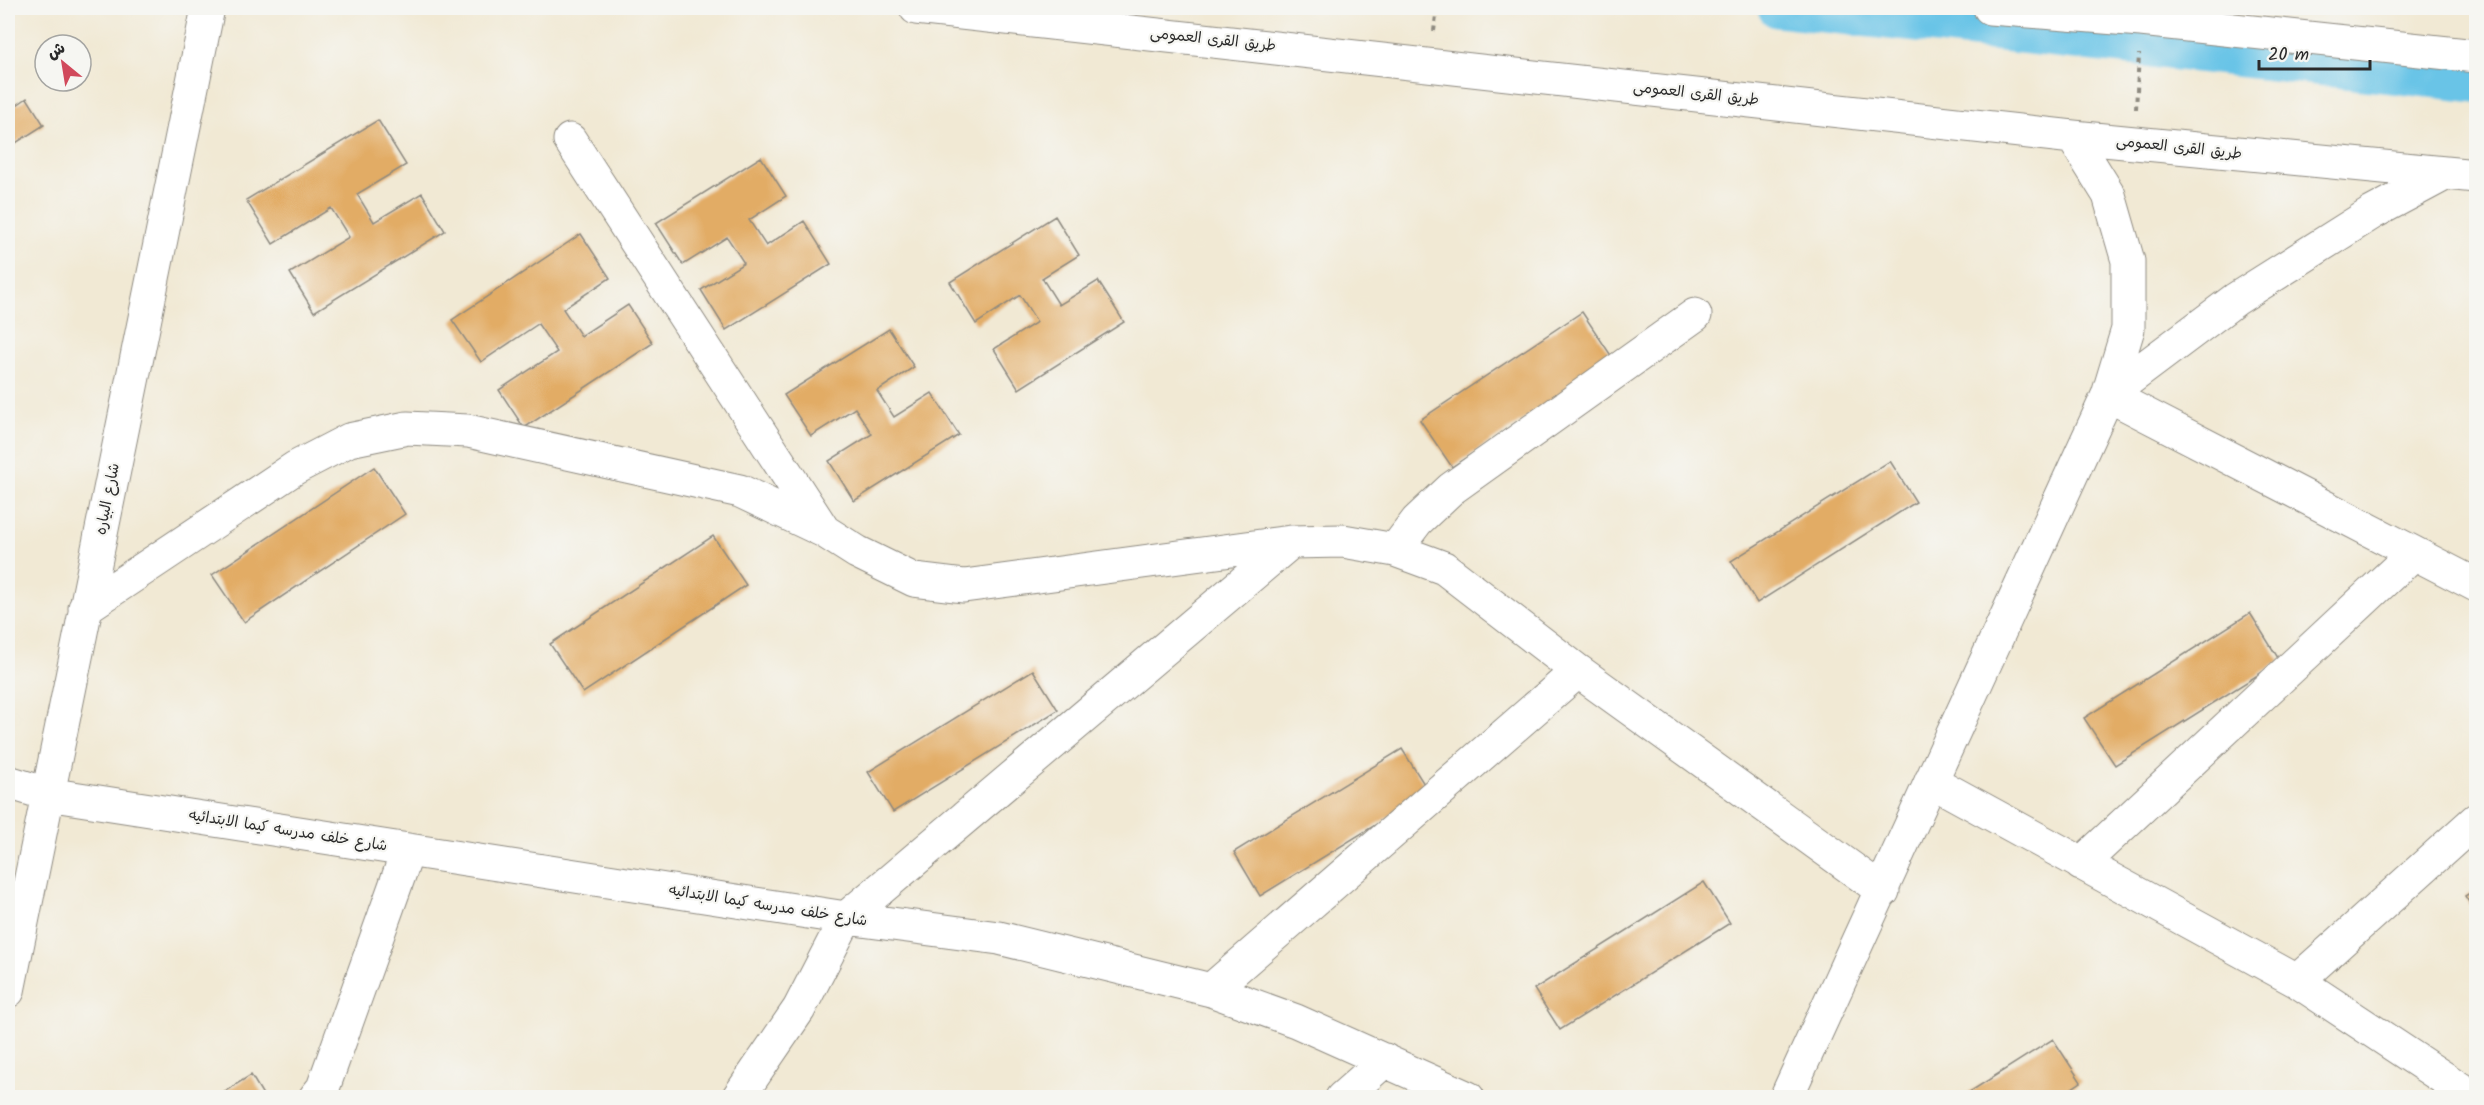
<svg xmlns="http://www.w3.org/2000/svg" width="2484" height="1105" font-family="Kalam,'Playpen Sans Arabic',sans-serif">
<style>
.lines{fill:none;stroke-linecap:round;stroke-linejoin:round}
.canal{stroke:#69c4e7;stroke-width:39}
.building{fill:#e2ac65}
.minor-casing{stroke:#8e8a80;stroke-width:35}
.path{stroke:#8e8a80;stroke-width:4;stroke-dasharray:4.5 4.5;stroke-linecap:butt}
.minor{stroke:#fff;stroke-width:33}
.labels{text-anchor:middle;dominant-baseline:central;stroke-width:4.5;stroke-linejoin:round;paint-order:stroke}
.street-label{font-size:15px;fill:#2b2b2b;stroke:#f6f6f2}
</style>
<rect width="100%" height="100%" fill="#f6f6f2"/>
<filter id="ink" filterUnits="userSpaceOnUse"><feTurbulence type="fractalNoise" baseFrequency=".0167" numOctaves="2"/><feDisplacementMap in="SourceGraphic" scale="12" xChannelSelector="R" yChannelSelector="G"/><feConvolveMatrix kernelMatrix="1 2 1 2 8 2 1 2 1" color-interpolation-filters="sRGB"/></filter>
<filter id="wash" filterUnits="userSpaceOnUse"><feTurbulence type="fractalNoise" baseFrequency=".008" numOctaves="4" result="noise"/><feDisplacementMap in="SourceGraphic" scale="24" xChannelSelector="R" yChannelSelector="G"/><feGaussianBlur stdDeviation="1.35" result="paint"/><feColorMatrix in="noise" values="0 0 0 0 0 0 0 0 0 0 0 0 0 0 0 0 0 1.4 0 .05"/><feComposite in="paint" operator="in"/></filter>
<g filter="url(#wash)">
<rect width="100%" height="100%" fill="#f1e9d4"/>
<g class="lines">
<path class="canal" d="M1777 8 2476 83"/>
</g>
<g id="blocks">
<path class="building" d="M8 91 17 105 27 98 44 125 8 148Z
M378 120 406 165 357 194 374 222 422 193 445 231 314 312 290 273 349 237 331 208 273 244 246 200Z
M761 157 786 196 749 220 766 246 804 221 831 264 726 330 701 290 744 263 727 237 683 265 656 223Z
M1055 216 1079 255 1042 278 1059 305 1098 281 1124 322 1019 389 994 349 1037 322 1020 295 976 324 950 282Z
M581 234 610 278 563 309 581 336 628 305 653 343 524 428 499 390 557 352 538 324 481 362 452 320Z
M1582 312 1614 360 1452 467 1420 420Z
M889 329 914 367 877 391 894 417 932 393 959 435 854 501 829 461 872 434 855 408 811 436 784 395Z
M1890 461 1916 502 1757 603 1731 561Z
M374 467 405 514 244 622 212 575Z
M713 536 746 585 583 693 550 644Z
M2250 613 2280 661 2115 765 2084 718Z
M1033 670 1058 710 893 812 868 772Z
M1402 749 1429 792 1260 896 1234 852Z
M1704 882 1730 923 1560 1030 1534 989Z
M2476 889V913L2465 896Z
M2053 1039 2081 1082 2057 1098H1960Z
M251 1075 265 1098H214Z"/>
</g>
</g>
<g filter="url(#ink)">
<use href="#blocks" fill-opacity="0" stroke="#8e8a80" stroke-width="1.5"/>
<g class="lines">
<defs>
<path id="minor" d="M916 8 2073 137 2476 176
M1990 8 2141 20 2476 56
M570 140 824 531
M2108 395 2476 585
M2108 395 2236 299 2372 213 2443 175
M1395 550 1417 521 1451 489 1695 315
M85 608 295 468 349 440 407 428 468 431 740 491 824 531 857 552 914 580 964 586 1291 542 1343 541 1395 550 1444 568 1578 671 1883 891
M1931 781 2297 981 2474 1098
M8 782 47 794 846 918 999 938 1211 990 1296 1021 1468 1098
M2081 864 2413 554
M2297 981 2476 820
M1211 990 1578 671
M8 991 208 8
M315 1098 323 1088 408 850
M738 1098 799 1009 846 918 1291 542
M1342 1098 1385 1060
M1786 1098 2108 395 2128 329V261L2109 195 2073 137"/>
</defs>
<use href="#minor" class="minor-casing"/>
<path class="path" d="M1434 31 1437 8
M2136 109 2139 54"/>
<use href="#minor" class="minor"/>
</g>
</g>
<g class="labels">
<g class="street-label">
<text transform="translate(1213 40) rotate(6)">طريق القرى العمومى</text>
<text transform="translate(1696 94) rotate(6)">طريق القرى العمومى</text>
<text transform="translate(2179 148) rotate(6)">طريق القرى العمومى</text>
<text transform="translate(108 499) rotate(-79)">شارع البياره</text>
<text transform="translate(288 831) rotate(9)">شارع خلف مدرسه كيما الابتدائيه</text>
<text transform="translate(768 906) rotate(9)">شارع خلف مدرسه كيما الابتدائيه</text>
</g>
</g>
<rect width="2484" height="1105" fill="none" stroke="#f6f6f2" stroke-width="30"/>
<g transform="translate(63 63) rotate(330)"><circle r="28" fill="#f6f6f2" stroke="#a5a5a2" stroke-width="1.5"/>
<path d="M0-4.5L10 22L0 15L-10 22Z" fill="#d1495b"/>
<text y="-9" font-size="16" font-weight="bold" text-anchor="middle" fill="#2b2b2b">ش</text>
</g>
<path d="M2259 60v9h111v-9" fill="none" stroke="#2b2b2b" stroke-width="3"/>
<text x="2268" y="60" font-size="18" fill="#2b2b2b" stroke="#f6f6f2" stroke-width="4.5" paint-order="stroke">20 m</text>
</svg>
